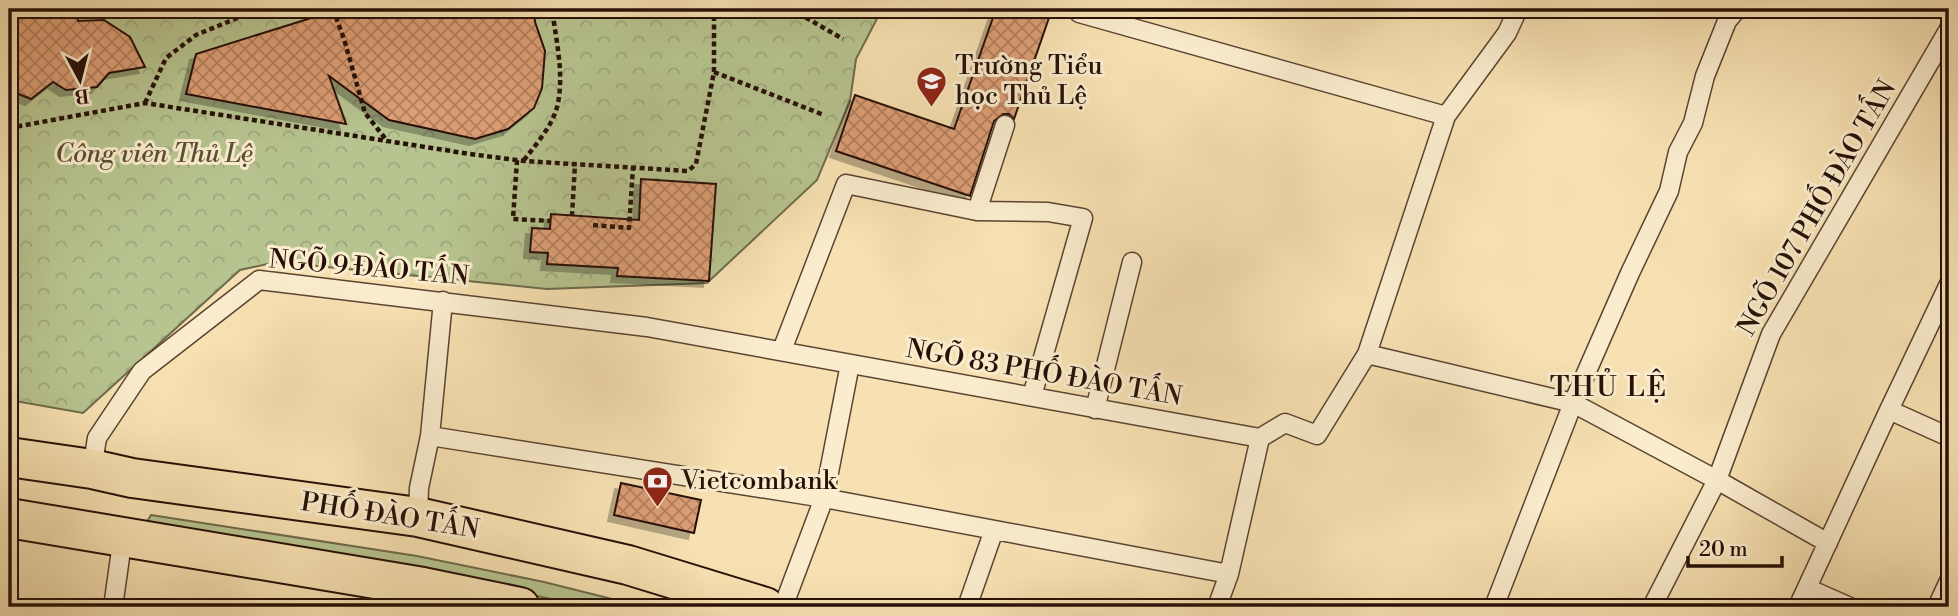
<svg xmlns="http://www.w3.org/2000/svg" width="1958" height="616" font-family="'Libre Bodoni',serif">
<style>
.green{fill:#b7c490;stroke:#6e6a4c;stroke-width:2}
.park{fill:url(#park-crowns);stroke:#6e6a4c;stroke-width:2}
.building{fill:url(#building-cross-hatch);stroke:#261007;stroke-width:2;filter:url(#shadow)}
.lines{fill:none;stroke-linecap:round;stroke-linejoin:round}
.service-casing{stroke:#5a4432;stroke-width:21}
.primary-casing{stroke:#261007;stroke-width:42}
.path{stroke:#261007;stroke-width:4.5;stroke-dasharray:5 3.5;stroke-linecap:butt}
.service{stroke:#faeccd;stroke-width:18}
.primary{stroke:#f7e1b2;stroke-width:38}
.labels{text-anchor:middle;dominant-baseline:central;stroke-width:6;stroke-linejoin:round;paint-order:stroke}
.poi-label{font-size:26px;fill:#261007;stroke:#faeccd;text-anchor:start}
.park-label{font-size:26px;font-style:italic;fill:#594f37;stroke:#faeccd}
.street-label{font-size:26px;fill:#261007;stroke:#faeccd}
.neighbourhood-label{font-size:28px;letter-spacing:2px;fill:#261007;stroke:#faeccd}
</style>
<defs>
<pattern id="park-crowns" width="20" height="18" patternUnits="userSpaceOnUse" patternTransform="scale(1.75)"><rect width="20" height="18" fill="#b7c490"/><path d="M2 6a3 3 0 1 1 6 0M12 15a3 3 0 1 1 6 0" fill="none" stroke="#9da77b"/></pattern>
<pattern id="building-cross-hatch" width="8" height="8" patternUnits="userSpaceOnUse" patternTransform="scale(1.75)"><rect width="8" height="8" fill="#dc9e74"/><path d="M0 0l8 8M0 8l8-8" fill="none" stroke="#b27f5d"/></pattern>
<filter id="shadow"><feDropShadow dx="-6" dy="6" stdDeviation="0" flood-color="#0004"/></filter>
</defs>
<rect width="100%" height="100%" fill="#f7e1b2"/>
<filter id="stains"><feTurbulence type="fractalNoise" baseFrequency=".00286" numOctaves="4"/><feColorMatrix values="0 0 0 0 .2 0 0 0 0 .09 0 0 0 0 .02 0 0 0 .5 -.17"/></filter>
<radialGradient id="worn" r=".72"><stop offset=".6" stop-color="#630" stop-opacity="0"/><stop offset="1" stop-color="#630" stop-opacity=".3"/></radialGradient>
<path class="green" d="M151 515 417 556 544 582 644 607H588L411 569 154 526 148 520Z"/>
<path class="park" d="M9 9H882L856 59 850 101 817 180 707 283 547 289 277 262 240 270 83 413 9 400Z"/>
<path class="building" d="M9 9H77L78 21 104 20 130 37 145 67 109 73 97 87 66 90 53 82 31 99 9 90Z
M340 9H534L535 22 545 51 542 88 534 108 508 129 475 139 389 120 329 76 346 124 186 94 196 54Z
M996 9H1052L1014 119 1009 114H1003L994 121 970 196 836 151 855 95 954 129Z
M641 179 716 184 709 281 617 276 618 268 547 264 548 253 530 252 532 228 550 229 551 214 639 220Z
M621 483 701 500 694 533 614 515Z"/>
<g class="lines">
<defs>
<path id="service" d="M1079 13 1446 116
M977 211 1005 125
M1949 284 1889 410 1949 437
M782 350 846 184 977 211 1048 212 1083 218 1032 396
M1367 354 1573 403 1717 480 1828 543
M1095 409 1132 262
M430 436 824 498 1229 574
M1260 438 1285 423 1317 435 1367 354 1446 116 1507 33 1518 9
M92 469 97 438 142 371 259 280 647 327 1260 438 1229 574 1217 607
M418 517 419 488 430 436 443 301
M1807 588 1850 607
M113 607 123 536
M783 607 824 498 850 364
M967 607 994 530
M1494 607 1573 403 1630 273 1669 191 1678 152 1693 123 1705 76 1727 21 1737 9
M1652 607 1717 480 1771 334 1949 29
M1798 607 1889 410
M1937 607 1949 581"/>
<path id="primary" d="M9 457 92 469 132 478 418 517 628 565 765 607
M9 518 423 587 520 607"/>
</defs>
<use href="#service" class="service-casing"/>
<use href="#primary" class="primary-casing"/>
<path class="path" d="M333 9 344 39 365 113 388 142
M791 9 843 39
M714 72 824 115
M145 103 166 58 196 35 259 9
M9 128 145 103 470 154 524 161 688 171 696 164 714 72V9
M517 160 513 219 551 221
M524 160C537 143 554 124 558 103 564 72 556 40 552 9
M572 216 575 164
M593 225 629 228 633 167"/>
<use href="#service" class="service"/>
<use href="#primary" class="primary"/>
</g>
<defs>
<symbol id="school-pin" viewBox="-11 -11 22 30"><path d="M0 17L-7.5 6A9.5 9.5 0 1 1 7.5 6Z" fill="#8f2418" stroke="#faeccd"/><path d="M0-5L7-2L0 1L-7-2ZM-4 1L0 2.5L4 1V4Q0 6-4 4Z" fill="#fff"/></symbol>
<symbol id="bank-pin" viewBox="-11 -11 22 30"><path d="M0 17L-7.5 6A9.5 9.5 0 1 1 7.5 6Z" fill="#8f2418" stroke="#faeccd"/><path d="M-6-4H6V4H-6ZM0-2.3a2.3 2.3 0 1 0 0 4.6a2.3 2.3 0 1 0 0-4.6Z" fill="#fff"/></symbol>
</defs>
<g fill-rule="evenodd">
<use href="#school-pin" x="914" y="64" width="35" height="47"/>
<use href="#bank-pin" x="640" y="464" width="35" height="47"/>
</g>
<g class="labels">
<g class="poi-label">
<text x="955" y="66">Trường Tiểu<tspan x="955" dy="30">học Thủ Lệ</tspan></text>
<text x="681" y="481">Vietcombank</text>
</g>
<g class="park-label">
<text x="154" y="154">Công viên Thủ Lệ</text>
</g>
<g class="street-label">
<text transform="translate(1817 208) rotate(-60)">NGÕ 107 PHỐ ĐÀO TẤN</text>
<text transform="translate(369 268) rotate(5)">NGÕ 9 ĐÀO TẤN</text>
<text transform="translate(1044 373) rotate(10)">NGÕ 83 PHỐ ĐÀO TẤN</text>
<text transform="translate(390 516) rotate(9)">PHỐ ĐÀO TẤN</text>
</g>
<g class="neighbourhood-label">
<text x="1609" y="387">THỦ LỆ</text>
</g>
</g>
<rect width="1958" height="616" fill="none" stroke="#f7e1b2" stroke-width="35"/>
<rect x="10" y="10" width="1937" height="595" fill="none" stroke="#261007" stroke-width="3.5"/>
<rect x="18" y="18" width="1923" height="581" fill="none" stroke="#261007" stroke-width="2"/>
<g transform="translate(80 80) rotate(173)" stroke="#faeccd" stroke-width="5" paint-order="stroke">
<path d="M0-5L12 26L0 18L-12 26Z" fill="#261007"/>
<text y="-10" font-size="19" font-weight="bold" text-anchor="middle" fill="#261007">B</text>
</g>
<path d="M1688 556v10h94v-10" fill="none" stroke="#261007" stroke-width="3.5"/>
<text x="1699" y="556" font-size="21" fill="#261007" stroke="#faeccd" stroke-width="5" paint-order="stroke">20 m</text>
<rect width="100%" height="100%" filter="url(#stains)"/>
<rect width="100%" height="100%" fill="url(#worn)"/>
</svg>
